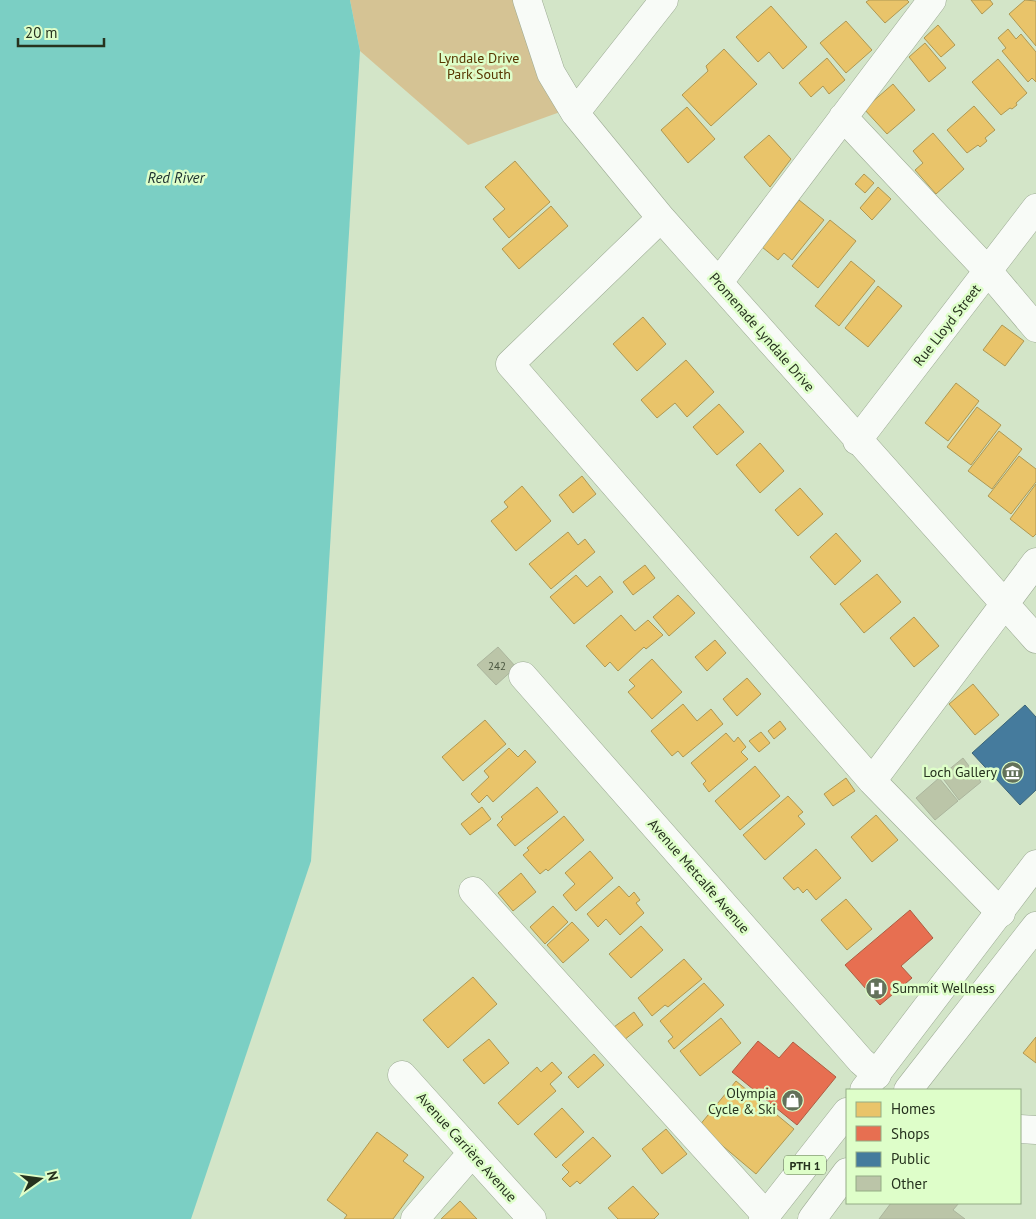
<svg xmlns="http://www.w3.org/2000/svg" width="1036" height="1219" font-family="'PT Sans',sans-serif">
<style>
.green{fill:#d5c394}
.water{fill:#7bcfc4}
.homes{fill:#e9c46a;stroke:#ae9853}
.shops{fill:#e76f51;stroke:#ad5d42}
.public{fill:#457b9d;stroke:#3c6577}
.building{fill:#bbc5a8;stroke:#abb59d}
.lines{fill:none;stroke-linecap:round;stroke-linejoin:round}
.minor-casing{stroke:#9caa94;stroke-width:29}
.highway-casing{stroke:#9caa94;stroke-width:29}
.minor{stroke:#f8fbf7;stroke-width:28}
.highway{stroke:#f8fbf7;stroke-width:28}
.labels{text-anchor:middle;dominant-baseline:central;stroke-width:5;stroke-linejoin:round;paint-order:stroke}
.number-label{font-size:11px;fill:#4b5740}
.shield{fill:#defec9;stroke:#5d6f51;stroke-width:1}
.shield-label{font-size:12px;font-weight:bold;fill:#26321e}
.park-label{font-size:14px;fill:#573600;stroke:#defec9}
.street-label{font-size:14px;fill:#26321e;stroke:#defec9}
.poi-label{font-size:14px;fill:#26321e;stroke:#defec9;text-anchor:end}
.water-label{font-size:15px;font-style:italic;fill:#1c302f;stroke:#defec9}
</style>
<rect width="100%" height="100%" fill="#d3e5c8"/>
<path class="green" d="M350 0H527L574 107 468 145 360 51Z"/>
<path class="water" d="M0 0H350L360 51 311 861 191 1219H0Z"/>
<path class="homes" d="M869 0H907L909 2 885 23 866 2Z
M971 0H990L993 4 982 14Z
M1025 0 1036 1V46L1009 14Z
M771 6 807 47 783 69 769 52 758 62 736 37Z
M846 21 872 50 846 73 820 43Z
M938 25 955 45 941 57 924 38Z
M1008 29 1016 39 1021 34 1036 52V82L1032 78 1028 82 1002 51 1006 48 998 38Z
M925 43 946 68 929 82 909 57Z
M724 49 757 84 711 126 682 95 708 71 706 66Z
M827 58 845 80 829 94 823 86 811 97 799 83Z
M998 59 1027 93 1016 103 1017 105 1012 109 1010 108 1001 115 972 82Z
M893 84 915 110 887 134 864 109Z
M974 106 995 130 985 138 987 141 980 147 978 145 967 153 947 130Z
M687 107 715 139 688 163 661 130Z
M933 133 964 169 936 194 915 170 923 163 913 151Z
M769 135 791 159 770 187 744 157Z
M515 161 550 202 509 238 493 219 505 209 485 187Z
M864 174 874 183 865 193 855 184Z
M878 187 891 199 872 220 860 208Z
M799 200 824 220 792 260 784 253 778 260 762 247Z
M551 206 568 226 519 269 502 249Z
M830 220 856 241 818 288 792 266Z
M851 261 875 281 839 326 815 306Z
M878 286 902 306 868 347 845 328Z
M643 317 666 344 637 371 613 344Z
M1002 325 1024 341 1005 366 983 350Z
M686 360 714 392 687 417 675 403 657 418 641 400Z
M956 383 979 401 948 441 925 423Z
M719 404 744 432 717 455 693 427Z
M977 407 1001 425 971 465 947 447Z
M999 431 1022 449 992 489 968 471Z
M760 443 784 471 760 493 736 465Z
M1019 456 1036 469V482L1011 514 988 496Z
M582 476 596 494 573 513 559 495Z
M1036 484V534L1033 537 1010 519Z
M522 486 551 521 516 551 491 521 508 507 504 502Z
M800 488 823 514 798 536 775 510Z
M568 532 578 545 585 539 595 552 551 589 529 564Z
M836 533 861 561 835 585 810 557Z
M645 565 655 578 633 595 623 582Z
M877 574 901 602 864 633 840 604Z
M576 575 587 587 600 576 613 592 574 624 550 597Z
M678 595 695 613 669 636 653 617Z
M621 615 635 631 648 620 663 635 646 649 644 647 618 671 610 662 605 667 586 646Z
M914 617 939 646 914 667 890 638Z
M715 640 726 653 707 671 695 657Z
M652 659 682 692 652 719 628 692 635 686 629 680Z
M747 678 761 694 737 716 723 699Z
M973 684 999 715 975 735 949 704Z
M683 704 697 721 711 709 723 724 683 757 678 751 672 756 651 731Z
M485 720 506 744 463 781 442 757Z
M780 721 786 729 774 739 768 731Z
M761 732 770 743 759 752 749 741Z
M726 733 734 742 738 737 746 747 741 752 748 759 709 792 703 784 706 781 691 763Z
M509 748 518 757 525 750 536 762 493 802 487 795 479 803 471 794 489 777 484 771Z
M755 766 780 796 740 830 715 801Z
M846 778 855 791 833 806 824 794Z
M537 787 558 812 515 846 497 825 503 819 501 817Z
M788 796 803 812 798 816 805 824 765 860 743 835Z
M482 807 491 819 470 835 461 824Z
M876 815 898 840 872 862 851 837Z
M564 816 584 840 548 871 546 869 540 874 523 855 529 850 527 848Z
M816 849 841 878 816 900 807 889 803 893 798 887 794 890 783 878Z
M590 851 613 878 576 911 563 895 575 884 565 873Z
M521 873 536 892 513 911 498 893Z
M619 886 629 897 634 892 640 900 636 903 644 913 620 935 606 919 598 927 587 914Z
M846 899 872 929 847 950 821 920Z
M553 906 568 922 545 944 530 927Z
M572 922 589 940 563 963 547 945Z
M641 926 663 950 631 978 609 954Z
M684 959 702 979 668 1007 665 1005 652 1016 638 998Z
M473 977 497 1004 448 1048 423 1020Z
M704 983 724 1005 674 1049 668 1041 673 1037 660 1021Z
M634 1012 643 1025 624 1040 614 1027Z
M721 1018 741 1043 700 1076 680 1051Z
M1036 1037V1063L1023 1053Z
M489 1039 509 1063 484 1084 463 1060Z
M594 1054 604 1065 578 1088 568 1077Z
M552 1062 562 1073 550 1084 556 1091 518 1125 498 1103 537 1067 541 1072Z
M736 1081 794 1129 756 1174 699 1126Z
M562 1108 584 1132 556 1158 534 1134Z
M666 1129 687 1154 662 1174 642 1149Z
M377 1132 408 1155 403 1161 424 1177 393 1219H344L347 1215 327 1200Z
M593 1137 611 1156 580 1184 577 1181 570 1187 562 1179 569 1172 562 1165Z
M633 1186 659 1214 654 1219H618L608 1208Z
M460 1201 477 1219H441Z"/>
<path class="shops" d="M910 910 933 938 901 966 912 978 880 1005 845 965Z
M758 1041 779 1058 793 1042 836 1077 797 1125 732 1072Z"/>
<path class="public" d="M1025 705 1036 717V790L1020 805 972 753Z"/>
<path class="building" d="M498 647 516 667 496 685 477 665Z
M963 758 981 782 959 800 941 776Z
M939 778 958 801 935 820 916 798Z
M891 1203H959L953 1210 965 1219H879Z"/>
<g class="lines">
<defs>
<path id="minor" d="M527 0 551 73 575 113 661 218 1036 639
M575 113 664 0
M843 117 988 271 1036 328
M661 218 510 364 872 781 1001 913
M719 282 932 0
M857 441 1036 208
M523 676 861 1061 877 1075
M872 781 1036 562
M473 891 766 1215
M402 1075 532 1219
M1020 1129 1036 1130
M415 1219 472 1153"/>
<path id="highway" d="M864 1090 1036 864
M908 1090 1036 926
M763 1219 847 1112
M812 1219 847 1172"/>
</defs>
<use href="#minor" class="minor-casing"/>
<use href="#highway" class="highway-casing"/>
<use href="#minor" class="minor"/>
<use href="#highway" class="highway"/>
</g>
<defs>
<symbol id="museum-disc" viewBox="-11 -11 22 22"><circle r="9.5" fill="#63715a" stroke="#defec9"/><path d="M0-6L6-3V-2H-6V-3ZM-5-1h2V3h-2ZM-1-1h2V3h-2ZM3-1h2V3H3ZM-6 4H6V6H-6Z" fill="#fff"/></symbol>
<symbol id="hospital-disc" viewBox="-11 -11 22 22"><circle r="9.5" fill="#63715a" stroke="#defec9"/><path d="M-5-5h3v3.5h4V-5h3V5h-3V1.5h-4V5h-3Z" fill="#fff"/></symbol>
<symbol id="shop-disc" viewBox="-11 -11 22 22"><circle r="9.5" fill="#63715a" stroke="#defec9"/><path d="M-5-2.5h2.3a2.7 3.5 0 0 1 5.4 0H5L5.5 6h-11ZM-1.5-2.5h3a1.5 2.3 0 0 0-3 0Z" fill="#fff"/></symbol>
</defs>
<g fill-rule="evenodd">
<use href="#museum-disc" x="1000" y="760" width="25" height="25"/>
<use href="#hospital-disc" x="864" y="976" width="25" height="25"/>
<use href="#shop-disc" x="780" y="1088" width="25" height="25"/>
</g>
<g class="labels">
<g class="number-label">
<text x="497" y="666">242</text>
</g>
<rect class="shield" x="784" y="1155.5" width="42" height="19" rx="4"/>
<g class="shield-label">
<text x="805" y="1165">PTH 1</text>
</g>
<g class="park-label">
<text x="479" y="58">Lyndale Drive<tspan x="479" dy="16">Park South</tspan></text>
</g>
<g class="street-label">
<text transform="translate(947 325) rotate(-52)">Rue Lloyd Street</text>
<text transform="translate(762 332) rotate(49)">Promenade Lyndale Drive</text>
<text transform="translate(699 876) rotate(49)">Avenue Metcalfe Avenue</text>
<text transform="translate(467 1147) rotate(48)">Avenue Carrière Avenue</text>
</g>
<g class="poi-label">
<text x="997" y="772">Loch Gallery</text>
<text x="892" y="988" text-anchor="start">Summit Wellness</text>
<text x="776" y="1093">Olympia<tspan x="776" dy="16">Cycle &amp; Ski</tspan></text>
</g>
<g class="water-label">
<text x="176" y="177">Red River</text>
</g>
</g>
<rect x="846" y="1089" width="175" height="115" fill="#defec9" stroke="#94ac85"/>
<rect x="856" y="1102" width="25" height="15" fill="#e9c46a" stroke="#94ac85"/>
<text x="891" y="1114" font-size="15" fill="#26321e">Homes</text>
<rect x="856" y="1126" width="25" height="15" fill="#e76f51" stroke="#94ac85"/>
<text x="891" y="1139" font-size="15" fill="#26321e">Shops</text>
<rect x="856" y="1152" width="25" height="15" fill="#457b9d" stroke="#94ac85"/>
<text x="891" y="1164" font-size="15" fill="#26321e">Public</text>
<rect x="856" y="1176" width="25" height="15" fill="#bbc5a8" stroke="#94ac85"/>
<text x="891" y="1189" font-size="15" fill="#26321e">Other</text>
<g transform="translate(40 1179) rotate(76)" stroke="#defec9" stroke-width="4" paint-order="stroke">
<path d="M0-4L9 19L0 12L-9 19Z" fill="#26321e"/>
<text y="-8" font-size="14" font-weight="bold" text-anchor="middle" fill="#26321e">N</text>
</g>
<path d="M18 38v8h86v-8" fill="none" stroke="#26321e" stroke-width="2.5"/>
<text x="25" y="38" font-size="15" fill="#26321e" stroke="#defec9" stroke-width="4" paint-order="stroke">20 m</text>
</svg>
